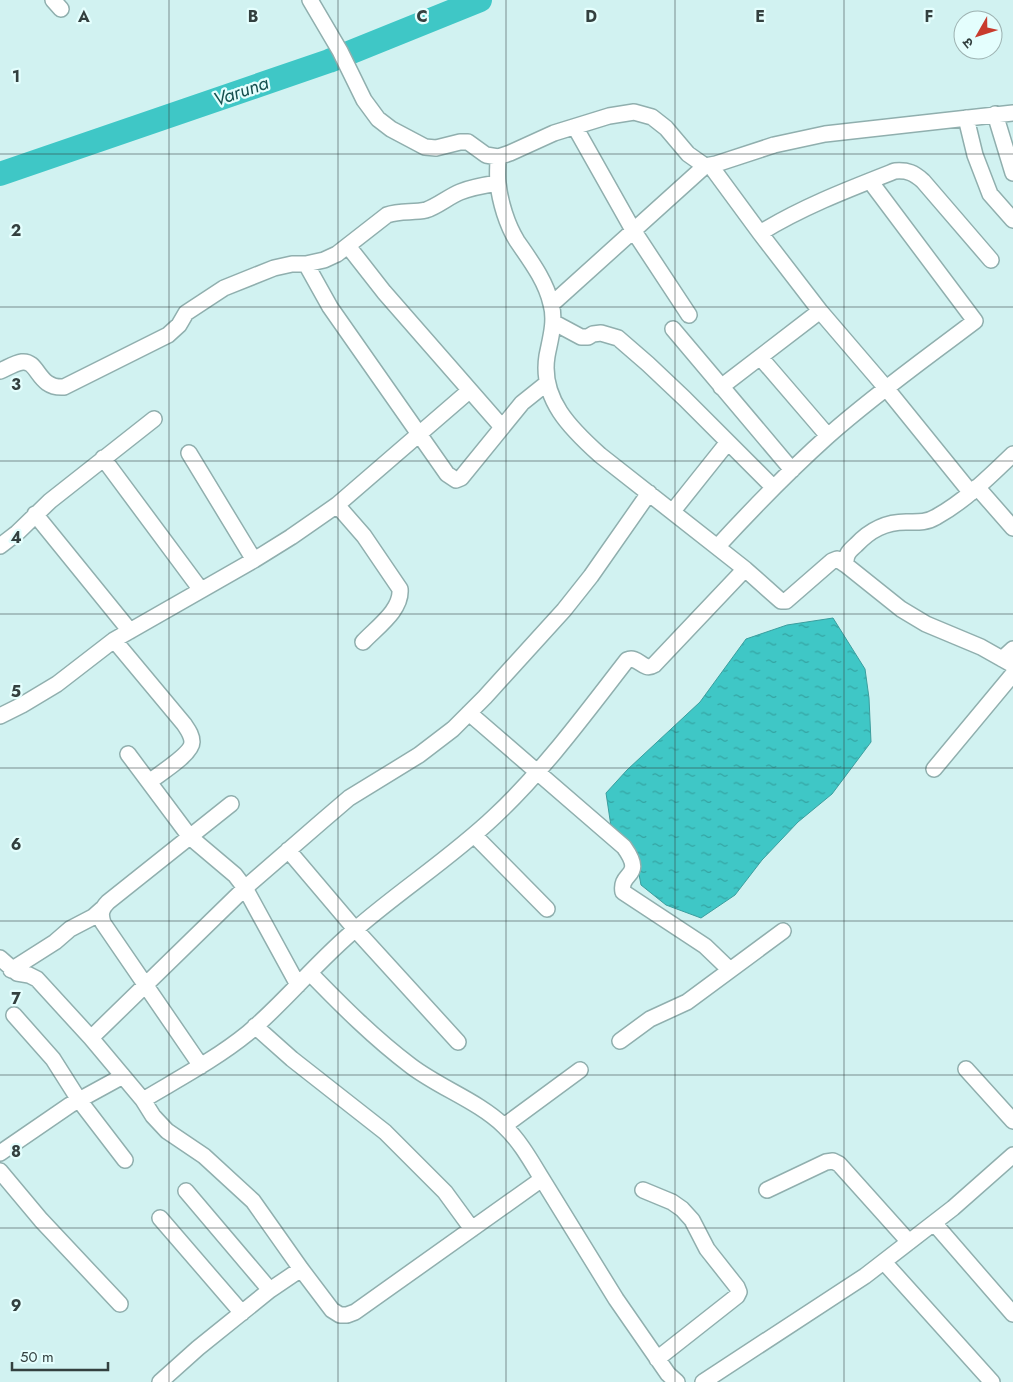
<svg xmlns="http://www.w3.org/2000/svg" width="1013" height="1382" font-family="Jost,'Noto Sans Devanagari',sans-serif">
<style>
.water{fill:url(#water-ripples);stroke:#3b9e9e}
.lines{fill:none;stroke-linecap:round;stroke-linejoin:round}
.river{stroke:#3fc7c6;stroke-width:24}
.street-casing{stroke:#90afae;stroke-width:18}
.street{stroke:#fff;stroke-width:15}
.grid{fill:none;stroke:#33403f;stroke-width:1;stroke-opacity:0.55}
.labels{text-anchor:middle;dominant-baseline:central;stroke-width:4.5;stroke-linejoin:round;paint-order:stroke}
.water-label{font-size:19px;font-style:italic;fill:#16504f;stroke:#e4fefd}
.grid-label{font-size:16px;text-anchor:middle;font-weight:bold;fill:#33403f;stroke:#e4fefd;stroke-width:4.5;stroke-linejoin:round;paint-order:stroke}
</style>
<defs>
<pattern id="water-ripples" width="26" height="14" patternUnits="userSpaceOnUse" patternTransform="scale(1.25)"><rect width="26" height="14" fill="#3fc7c6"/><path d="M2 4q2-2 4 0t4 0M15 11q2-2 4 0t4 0" fill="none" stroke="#35a3a2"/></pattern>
</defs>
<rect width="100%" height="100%" fill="#d1f2f1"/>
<path class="water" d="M833 618 865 669 869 698 871 742 832 794 798 822 762 860 735 895 701 918 666 905 641 885 636 858 612 833 606 793 627 770 700 702 746 639 787 625Z"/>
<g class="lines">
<path class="river" d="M0 174 329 61 480 0"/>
<defs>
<path id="street" d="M53 0 61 9
M310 0 340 51 364 100 378 119 391 129 425 147 436 148 460 142H468L486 155 498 157 510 153 554 133 609 116 634 112 652 117 666 128 688 154 705 166
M995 114 1013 173
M966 118 975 155 990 194 1013 220
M575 127 633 230 689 315
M710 165 760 233 820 311 886 388 971 493
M760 233C802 207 849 189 895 171 908 170 914 173 923 181L991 260
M348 246 384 292 502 427
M306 264 330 307 447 474 456 480 461 478 522 403 547 383
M552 304 705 166 716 164 774 145 825 134 1013 113
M553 322 581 337H588L593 334 601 333 618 338 648 364 685 399 773 487
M673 329 792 470
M760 357 828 436
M0 371C7 368 15 363 22 362 39 360 37 389 64 387L168 335 179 325 186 313 224 288 274 268 292 264H306L324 260 337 254 387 215C400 210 413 213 426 210 438 206 448 197 460 192 472 187 485 185 498 183
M721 387 820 311
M189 453 254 560
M1013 454C989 477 965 501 936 517 926 523 917 522 906 522 885 522 870 530 856 545 849 551 845 555 846 565L901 609 926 624 981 647 1013 665
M103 458 201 590
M977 487 1013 528
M337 505 364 536 400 589C402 610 377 627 363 642
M673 511 728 442
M35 514 130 631
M0 546 17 533 50 501 154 419
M718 546C753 508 789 471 828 436 874 395 925 359 975 321L870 181
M745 569 781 601H786L832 561 837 559 846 565
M114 640 184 724C188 730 192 735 192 742 192 754 159 774 149 782
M1002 659 1013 649
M469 713 624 847C646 878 619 871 623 892L705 946 730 970
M0 716 22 705 57 684 114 640 254 560 291 537 337 505 469 391
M128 754 190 837 235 875 245 888 298 985
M934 769 1013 674
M474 835 547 909
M288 850 355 929 458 1042
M0 958 17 973 29 975 37 979 91 1038 143 1100 153 1116 167 1131 204 1156 253 1201 301 1269 332 1310 340 1315H347L355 1312 542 1179 616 1299 668 1374 677 1382
M11 970 55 942 70 929 93 917 102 909
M310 973C342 1006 374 1038 411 1066 440 1088 478 1101 504 1126 520 1141 531 1161 542 1179
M14 1015 53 1059 79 1100 125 1160
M255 1026 292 1059 385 1132 445 1192 472 1229
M91 1038 245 888 321 822 349 798 419 755 453 729 485 697 564 610 591 576 649 493
M620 1041 650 1019 687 1002 783 931
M201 1066 103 923C100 914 101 909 108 902L231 804
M966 1069 1013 1121
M143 1100C178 1079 216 1059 248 1033 287 1000 318 960 357 928 402 889 452 857 495 816 545 769 585 714 627 660 638 655 643 672 654 665L745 569 600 455C571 429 540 399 547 356 550 340 556 321 551 304 546 281 530 260 517 241 507 225 500 202 498 183 497 175 498 165 498 157
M504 1126 580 1070
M0 1153 70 1105 123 1076
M0 1171 41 1220 120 1304
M643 1190 672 1202 682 1209 692 1220 707 1249 737 1287 739 1292 737 1296 657 1359
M767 1190 826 1162 833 1161 839 1164 909 1242
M186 1191 270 1290
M160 1218 242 1313
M934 1223 1013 1314
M884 1262 992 1382
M160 1382 198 1348 270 1290 301 1269
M703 1382 865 1276 953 1208 1013 1155"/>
</defs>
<use href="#street" class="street-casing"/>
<use href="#street" class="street"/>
</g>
<path class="grid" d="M169 0V1382M338 0V1382M506 0V1382M675 0V1382M844 0V1382M0 154H1013M0 307H1013M0 461H1013M0 614H1013M0 768H1013M0 921H1013M0 1075H1013M0 1228H1013"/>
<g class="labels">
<g class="water-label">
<text transform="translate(241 91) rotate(-19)">Varuna</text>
</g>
</g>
<g class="grid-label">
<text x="84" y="22">A</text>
<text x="253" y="22">B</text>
<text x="422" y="22">C</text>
<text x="591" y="22">D</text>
<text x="760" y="22">E</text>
<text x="929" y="22">F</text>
<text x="16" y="82">1</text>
<text x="16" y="236">2</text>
<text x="16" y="390">3</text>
<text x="16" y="543">4</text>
<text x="16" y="697">5</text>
<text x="16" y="850">6</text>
<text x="16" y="1004">7</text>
<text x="16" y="1157">8</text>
<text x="16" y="1311">9</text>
</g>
<g transform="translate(978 35) rotate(231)"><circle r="24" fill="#e4fefd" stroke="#9db2b1"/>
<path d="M0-4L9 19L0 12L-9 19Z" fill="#c83b2d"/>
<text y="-8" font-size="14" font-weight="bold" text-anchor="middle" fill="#33403f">उ</text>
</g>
<path d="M12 1362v8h96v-8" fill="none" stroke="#33403f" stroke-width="2.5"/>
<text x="20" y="1362" font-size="15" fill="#33403f" stroke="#e4fefd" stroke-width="4" paint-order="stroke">50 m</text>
</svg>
